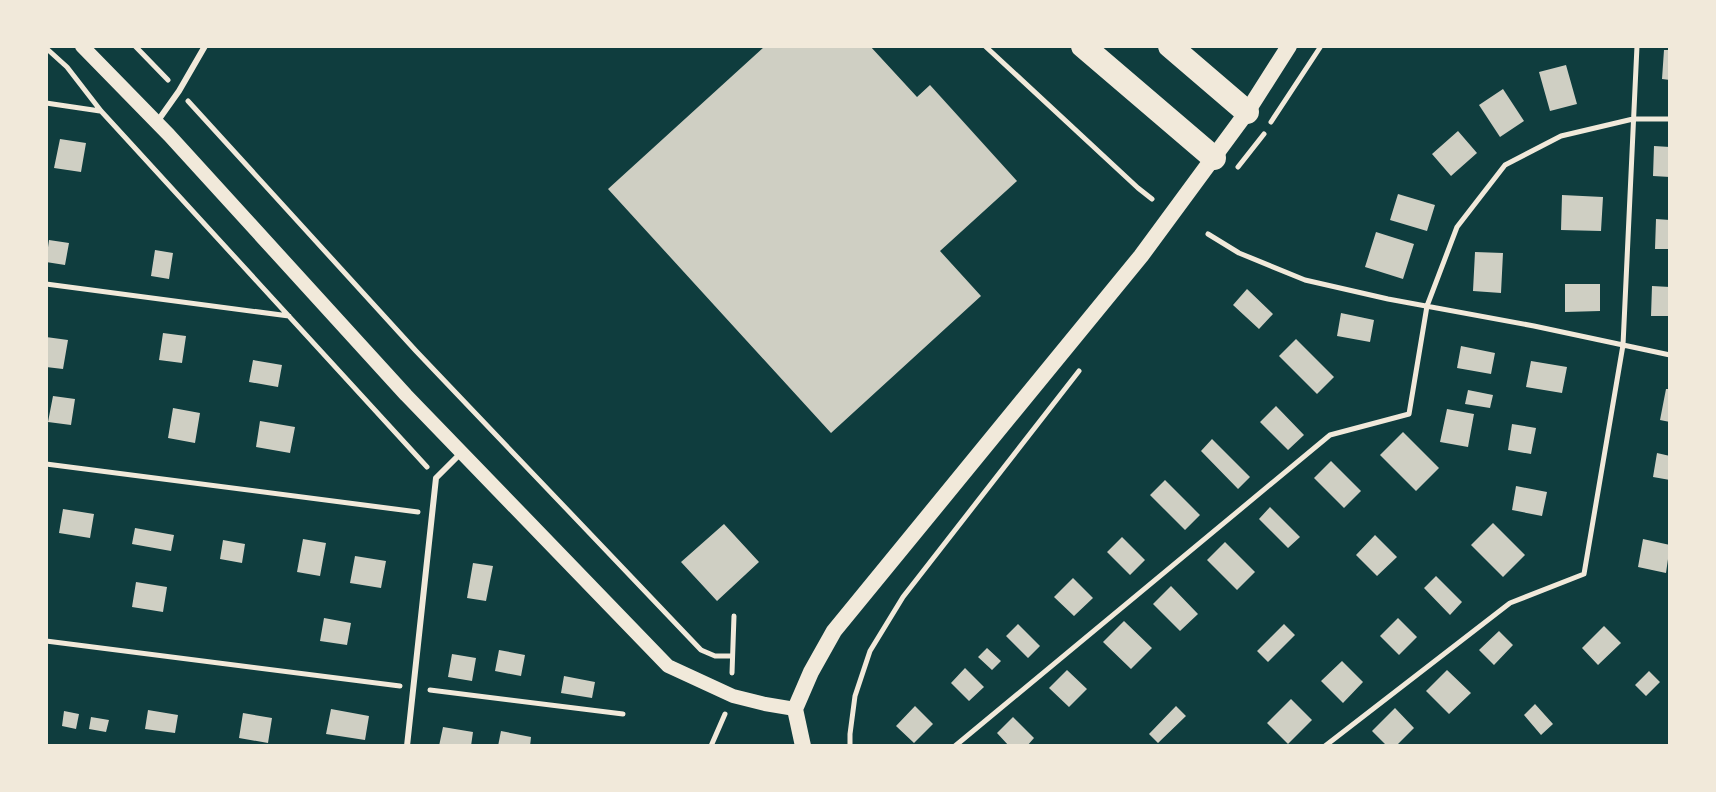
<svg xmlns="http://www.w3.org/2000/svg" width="1716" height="792" font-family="'IBM Plex Sans',sans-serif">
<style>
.building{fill:#cfcfc3}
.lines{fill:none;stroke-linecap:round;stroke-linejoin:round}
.path{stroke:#f1e9da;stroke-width:5}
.service{stroke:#f1e9da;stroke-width:6}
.tertiary{stroke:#f1e9da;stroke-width:14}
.secondary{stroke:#f1e9da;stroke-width:16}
.motorway{stroke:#f1e9da;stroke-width:24}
</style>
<rect width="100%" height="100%" fill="#0f3d3e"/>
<path class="building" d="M765 46H870L917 97 930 85 1017 181 940 251 981 296 831 433 608 189Z
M1664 50H1670V80L1662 79Z
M1566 65 1577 104 1550 111 1539 72Z
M1503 89 1524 121 1500 137 1479 105Z
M1458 131 1477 153 1451 176 1432 154Z
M60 139 86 143 81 172 54 168Z
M1654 146 1670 147V177L1653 176Z
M1398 194 1435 205 1427 231 1390 220Z
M1562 195 1603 197 1601 231 1561 230Z
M1656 219 1670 220V249H1655Z
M1376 232 1414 244 1403 279 1365 267Z
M49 240 69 243 65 265 46 262Z
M155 250 173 253 169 279 151 276Z
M1475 252 1503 253 1501 293 1473 291Z
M1565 284H1600V311L1565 312Z
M1652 286 1670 287V316H1651Z
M1247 289 1273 314 1259 329 1233 305Z
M1341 313 1374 320 1370 342 1337 336Z
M163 333 186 336 182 363 159 360Z
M46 337 68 340 63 369 46 367Z
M1296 339 1334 377 1317 394 1279 356Z
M1461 346 1495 353 1491 374 1457 368Z
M253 360 282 365 278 387 249 382Z
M1531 361 1567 367 1562 393 1526 387Z
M1666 389H1670V422L1660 420Z
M1468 390 1493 395 1490 408 1465 404Z
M53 396 75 399 71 425 48 422Z
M1276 406 1304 435 1288 450 1260 422Z
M173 408 200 413 195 443 168 438Z
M1447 409 1474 414 1468 447 1440 442Z
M260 421 295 427 290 453 256 447Z
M1512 424 1536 428 1531 454 1508 450Z
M1403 432 1439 468 1416 491 1380 455Z
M1212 439 1250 477 1238 489 1201 451Z
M1657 453 1670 456V480L1653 477Z
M1331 461 1361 491 1344 508 1314 478Z
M1165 480 1200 515 1185 530 1150 495Z
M1516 486 1547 492 1542 516 1512 510Z
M1270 507 1300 537 1288 548 1259 519Z
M63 509 94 514 90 538 59 533Z
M1493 523 1525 555 1503 577 1471 545Z
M724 524 759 562 717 601 681 562Z
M135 528 174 535 171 551 132 544Z
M1375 535 1397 557 1377 576 1356 555Z
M1122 537 1145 560 1130 575 1107 552Z
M303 539 326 543 320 576 297 572Z
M1643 539 1670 545 1666 573 1638 567Z
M223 540 245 544 242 563 220 559Z
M1225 542 1255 572 1237 590 1207 560Z
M355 556 386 561 381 588 350 583Z
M473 563 493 566 486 601 467 598Z
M1436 576 1462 602 1450 615 1424 588Z
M1073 578 1093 598 1074 616 1054 597Z
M136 582 167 587 163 612 132 607Z
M1171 586 1198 614 1180 631 1153 604Z
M324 618 351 623 347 645 320 641Z
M1398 618 1417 637 1399 655 1380 636Z
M1124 621 1152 648 1131 669 1103 642Z
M1018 624 1040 646 1028 658 1006 636Z
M1284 624 1295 635 1268 662 1257 651Z
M1604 626 1621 643 1598 665 1582 648Z
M1499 631 1513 645 1494 665 1479 650Z
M987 648 1001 661 992 670 978 657Z
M499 650 525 655 521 676 495 671Z
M452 654 476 658 472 681 448 677Z
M1342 661 1363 682 1343 703 1321 681Z
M965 668 984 687 969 701 951 683Z
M1067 670 1087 689 1069 707 1049 688Z
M1447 670 1471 693 1449 714 1426 691Z
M1649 671 1660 682 1646 696 1635 685Z
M564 676 595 682 592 698 561 693Z
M1291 699 1312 720 1288 744 1267 723Z
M1535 704 1553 724 1541 735 1524 715Z
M915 706 933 724 914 743 896 726Z
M1176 706 1186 716 1158 743 1149 734Z
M1395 708 1414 728 1396 746H1387L1372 731Z
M331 709 369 716 365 740 326 734Z
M148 710 178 715 175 733 145 729Z
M64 711 79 714 76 729 62 726Z
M243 713 272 718 268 743 239 738Z
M91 717 109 720 106 732 89 729Z
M1013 717 1034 738 1027 746H1009L997 733Z
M443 727 473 732 471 746H439Z
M501 731 531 737 530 746H498Z"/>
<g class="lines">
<path class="path" d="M135 46 168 80
M985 46 1138 188 1152 199
M46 48 67 67 101 111 427 467
M188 101 416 351 701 650 715 656H732
M46 103 100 111
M1271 122 1321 46
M1238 167 1264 134
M1208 234 1239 253 1305 280 1388 299 1534 326 1670 355
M46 284 289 316
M46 464 418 512
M46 641 400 686
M732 673 734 616
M430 690 623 714
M711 746 725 714
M850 746V734L855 696 870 651 903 597 1079 371
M955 746 1330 435 1409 414 1427 306 1457 227 1505 165 1561 136 1633 119H1670
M1325 746 1510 603 1584 574 1623 345 1637 46"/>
<path class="service" d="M157 122 179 91 205 46
M407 746 436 478 461 453"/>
<path class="tertiary" d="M82 46 169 135 406 395 668 666 733 696 765 704 795 709"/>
<path class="secondary" d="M803 746 795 709 811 672 834 631 1141 256 1247 112 1289 46"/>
<path class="motorway" d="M1083 46 1214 158
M1170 46 1247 112"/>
</g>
<rect width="1716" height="792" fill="none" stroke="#f1e9da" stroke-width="96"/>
</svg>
